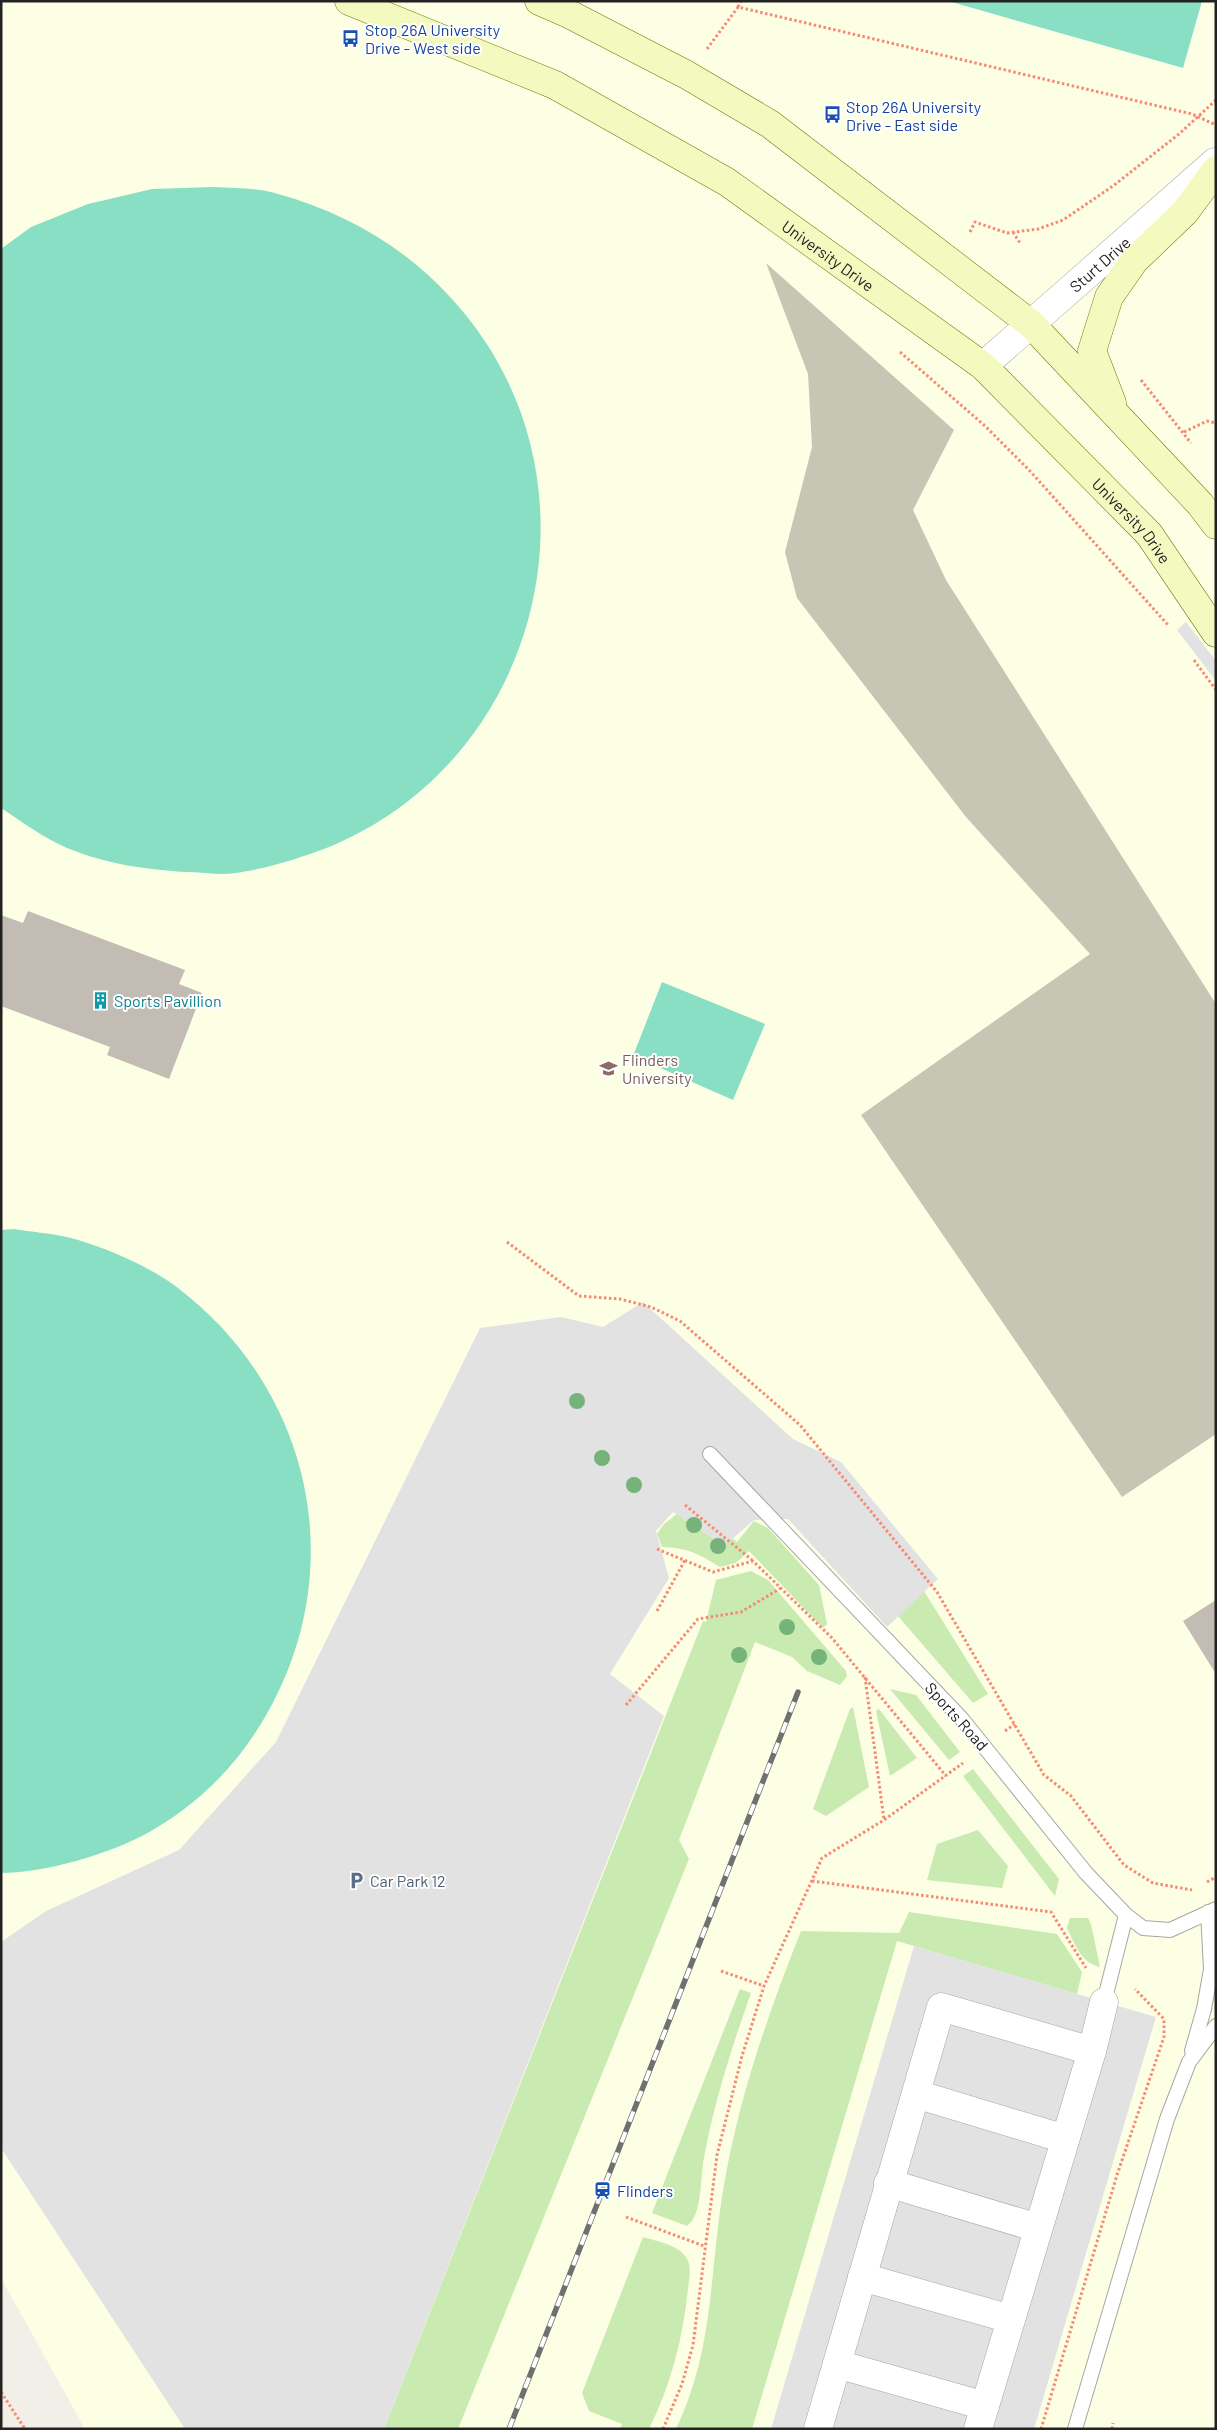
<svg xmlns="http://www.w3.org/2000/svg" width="1217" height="2430" font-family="Barlow,sans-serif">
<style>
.education{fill:#fdffe5}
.construction{fill:#c5c6b4}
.grass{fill:#c9eab0}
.pitch{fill:#89dfc3}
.parking{fill:#e2e2e2}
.building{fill:#c3bcb5}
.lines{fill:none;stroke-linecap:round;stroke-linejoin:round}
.lane-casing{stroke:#a6a6a6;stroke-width:16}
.street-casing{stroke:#a6a6a6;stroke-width:29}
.secondary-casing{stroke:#677b07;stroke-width:29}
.path{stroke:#f88974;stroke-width:3;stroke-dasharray:2.5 2.5;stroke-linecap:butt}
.lane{stroke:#fff;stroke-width:14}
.street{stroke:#fff;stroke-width:28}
.secondary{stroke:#f3f9bf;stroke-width:28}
.rail-casing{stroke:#707070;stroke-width:5.5}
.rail{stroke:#fff;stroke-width:4;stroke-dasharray:11;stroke-linecap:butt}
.tree{fill:#75b37a}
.labels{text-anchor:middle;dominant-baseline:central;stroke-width:4;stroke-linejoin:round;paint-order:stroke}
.transit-label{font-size:16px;fill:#164399;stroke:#fff;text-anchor:start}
.street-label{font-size:16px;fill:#222;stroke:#fff}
.culture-label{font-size:16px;fill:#0d838f;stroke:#fff;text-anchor:start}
.education-label{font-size:16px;fill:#785e54;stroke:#fff;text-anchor:start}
.service-label{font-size:16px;fill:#4e5e75;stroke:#fff;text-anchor:start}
</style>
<rect width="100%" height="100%" fill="#f2efe9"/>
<path class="education" d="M1 1H1216V2429H85L1 2278Z"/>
<path class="construction" d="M766 263 954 430 913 510 946 580 1216 1004V1434L1122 1497 861 1115 1090 954 966 817 797 598 785 552 812 447 808 374Z"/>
<path class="grass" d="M690 1504 737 1542 754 1521 768 1528 819 1585 827 1624 823 1628 749 1551 736 1563 720 1567C699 1554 688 1548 662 1547L657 1534 664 1524Z
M751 1571 768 1580 846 1671 847 1676 840 1685 807 1671 792 1657 755 1642 679 1840 689 1859 458 2429H384L703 1621 706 1622 716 1580Z
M924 1591 988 1694 973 1703 898 1616Z
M890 1689 916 1695 960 1752 949 1760Z
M853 1707 869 1787 826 1816 813 1809 850 1709Z
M879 1709 917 1758 890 1776 876 1711Z
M973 1769 1059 1879 1055 1896 963 1776Z
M978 1830 1008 1866 1002 1888 927 1880 937 1844Z
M909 1912 1057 1934 1082 1972 1077 1994 897 1941 752 2429H676C715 2347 709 2271 724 2185 739 2097 768 2014 801 1931L899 1933Z
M1070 1918H1088L1091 1924 1100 1967C1081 1963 1075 1944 1067 1928Z
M740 1989 751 1993C732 2047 714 2102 704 2158 700 2176 703 2215 687 2226L652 2213Z
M643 2237C656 2241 680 2245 687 2259 692 2268 689 2279 688 2289 683 2338 671 2385 649 2429H620L622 2424 589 2411 582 2393Z"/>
<path class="pitch" d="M948 1H1202L1183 68Z
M214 187C235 188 258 188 278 194 344 212 405 247 451 298 612 472 547 757 329 847 298 859 257 872 224 874 211 874 198 872 185 872 143 869 106 864 67 848 44 838 22 822 1 808V249L31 227 88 204 152 189Z
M662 982 765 1024 733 1100 633 1056Z
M14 1229C31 1232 50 1233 67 1237 103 1246 149 1266 178 1288 310 1389 350 1564 269 1710 239 1765 195 1809 138 1838 101 1856 43 1873 1 1873V1230Z"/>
<path class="parking" d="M1186 622 1216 661V681L1177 630Z
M643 1302 793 1439 841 1462 938 1579 887 1627 788 1519 754 1520 724 1546 673 1512 656 1531 669 1578 610 1674 664 1716 384 2429H185L1 2148V1942L46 1911 179 1850 276 1742 480 1328 561 1317 603 1327Z
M914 1946 1156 2017 1034 2429H771Z"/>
<path class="building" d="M28 911 185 970 179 984 202 993 169 1079 107 1055 110 1047 1 1006V915L23 923Z
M1216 1600V1670L1214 1671 1183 1621Z"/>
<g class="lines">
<defs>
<path id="lane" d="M710 1454 961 1718 1086 1873 1126 1915 1143 1928 1170 1930 1216 1909
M1104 2002 1126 1915
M1192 2051 1204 2009 1211 1969 1208 1912
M1075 2429 1167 2119 1189 2062 1216 2026"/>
<g id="street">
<path id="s1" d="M983 366 1215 162"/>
<path d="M1092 2051 1104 2002"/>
<path d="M916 2094 1065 2139"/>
<path d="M888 2183 1038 2228"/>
<path d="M862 2277 1011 2319"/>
<path d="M837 2364 985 2406"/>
<path d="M818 2429 941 2007 1092 2051 978 2429"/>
</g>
<g id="secondary">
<path id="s2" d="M349 1 555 85 727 182 983 366 1149 534 1216 633"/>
<path d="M539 1 571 15 687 75 770 124 1031 324 1200 504 1216 525"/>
<path d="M1112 403 1092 351 1109 297 1134 261 1185 212 1216 170"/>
</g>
</defs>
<use href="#lane" class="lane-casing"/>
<use href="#street" class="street-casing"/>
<use href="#secondary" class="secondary-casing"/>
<path class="path" d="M738 7 741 1
M707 49 738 7 1192 114 1216 125
M970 232 975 222 1007 233 1038 229 1063 220 1113 186 1179 134 1216 100
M1013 232 1020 243
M900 352 984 425 1030 471 1168 625
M1141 380 1191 443
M1184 432 1207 421 1216 423
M1194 660 1216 690
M507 1242 579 1296 620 1299 651 1307 680 1321 800 1425 937 1592 1044 1775 1071 1796 1124 1865 1153 1883 1192 1890
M685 1505 752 1560
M657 1549 713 1572 753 1561 832 1638 946 1776
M657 1611 685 1560
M865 1677 884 1820
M626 1705 698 1619 741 1612 781 1588
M1005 1731 1015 1724
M812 1881 1051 1912 1086 1968
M1207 1882 1216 1877
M721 1971 764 1986
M626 2217 704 2246
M1 2392 25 2429
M663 2429 682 2384 693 2345 717 2155 742 2056 764 1986 822 1858 884 1820 963 1763
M1041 2429 1117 2175 1164 2037V2019L1135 1989
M1112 2429 1113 2423"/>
<use href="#lane" class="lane"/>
<use href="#street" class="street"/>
<use href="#secondary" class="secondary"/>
<defs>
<path id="rail" d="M509 2429 798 1692"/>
</defs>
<use href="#rail" class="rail-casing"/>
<use href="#rail" class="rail"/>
</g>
<g class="tree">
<circle cx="577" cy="1401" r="8"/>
<circle cx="602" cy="1458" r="8"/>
<circle cx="634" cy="1485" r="8"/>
<circle cx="694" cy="1525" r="8"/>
<circle cx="718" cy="1546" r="8"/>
<circle cx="787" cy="1627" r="8"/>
<circle cx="739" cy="1655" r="8"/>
<circle cx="819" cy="1657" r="8"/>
</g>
<defs>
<symbol id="bus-bare" viewBox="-9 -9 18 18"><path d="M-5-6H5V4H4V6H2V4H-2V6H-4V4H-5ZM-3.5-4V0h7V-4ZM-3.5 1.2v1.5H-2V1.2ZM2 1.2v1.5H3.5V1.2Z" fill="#1a4fb4" stroke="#fff" stroke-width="2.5" paint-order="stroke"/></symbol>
<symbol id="building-bare" viewBox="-9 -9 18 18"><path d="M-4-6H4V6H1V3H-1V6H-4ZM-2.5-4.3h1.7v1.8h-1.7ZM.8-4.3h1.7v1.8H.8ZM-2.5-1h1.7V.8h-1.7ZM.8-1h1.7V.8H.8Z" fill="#0f9aa8" stroke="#fff" stroke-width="2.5" paint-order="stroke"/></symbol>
<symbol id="university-bare" viewBox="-9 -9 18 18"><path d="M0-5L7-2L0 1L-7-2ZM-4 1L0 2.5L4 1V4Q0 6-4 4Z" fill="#8d6e63" stroke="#fff" stroke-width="2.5" paint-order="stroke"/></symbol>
<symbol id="parking-bare" viewBox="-9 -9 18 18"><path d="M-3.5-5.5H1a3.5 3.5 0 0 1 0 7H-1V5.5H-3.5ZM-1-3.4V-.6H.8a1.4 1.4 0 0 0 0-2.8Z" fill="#5c6f8a" stroke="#fff" stroke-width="2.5" paint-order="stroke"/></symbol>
<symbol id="station-bare" viewBox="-9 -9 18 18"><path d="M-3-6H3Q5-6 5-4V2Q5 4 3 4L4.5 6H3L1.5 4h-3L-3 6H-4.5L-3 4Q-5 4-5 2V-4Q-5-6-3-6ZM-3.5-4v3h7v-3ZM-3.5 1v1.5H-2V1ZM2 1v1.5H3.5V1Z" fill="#1a4fb4" stroke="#fff" stroke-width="2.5" paint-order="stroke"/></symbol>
</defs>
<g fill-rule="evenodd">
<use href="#bus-bare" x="338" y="26" width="25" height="25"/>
<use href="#bus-bare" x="820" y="102" width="25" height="25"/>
<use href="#building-bare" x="88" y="988" width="25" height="25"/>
<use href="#university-bare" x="596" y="1056" width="25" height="25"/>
<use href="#parking-bare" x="344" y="1868" width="25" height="25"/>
<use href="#station-bare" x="590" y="2178" width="25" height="25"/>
</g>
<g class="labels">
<g class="transit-label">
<text x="365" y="29">Stop 26A University<tspan x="365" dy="18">Drive - West side</tspan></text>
<text x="846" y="106">Stop 26A University<tspan x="846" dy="18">Drive - East side</tspan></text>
<text x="617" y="2190">Flinders</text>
</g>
<g class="street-label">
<text stroke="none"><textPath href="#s2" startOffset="545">University Drive</textPath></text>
<text stroke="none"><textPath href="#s1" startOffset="155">Sturt Drive</textPath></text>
<text stroke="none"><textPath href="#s2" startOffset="950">University Drive</textPath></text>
<text transform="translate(957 1716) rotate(48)">Sports Road</text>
</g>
<g class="culture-label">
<text x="114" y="1000">Sports Pavillion</text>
</g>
<g class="education-label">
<text x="622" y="1059">Flinders<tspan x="622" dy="18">University</tspan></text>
</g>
<g class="service-label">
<text x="370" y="1880">Car Park 12</text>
</g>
</g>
<rect width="1217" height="2430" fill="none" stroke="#222222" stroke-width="5"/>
</svg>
